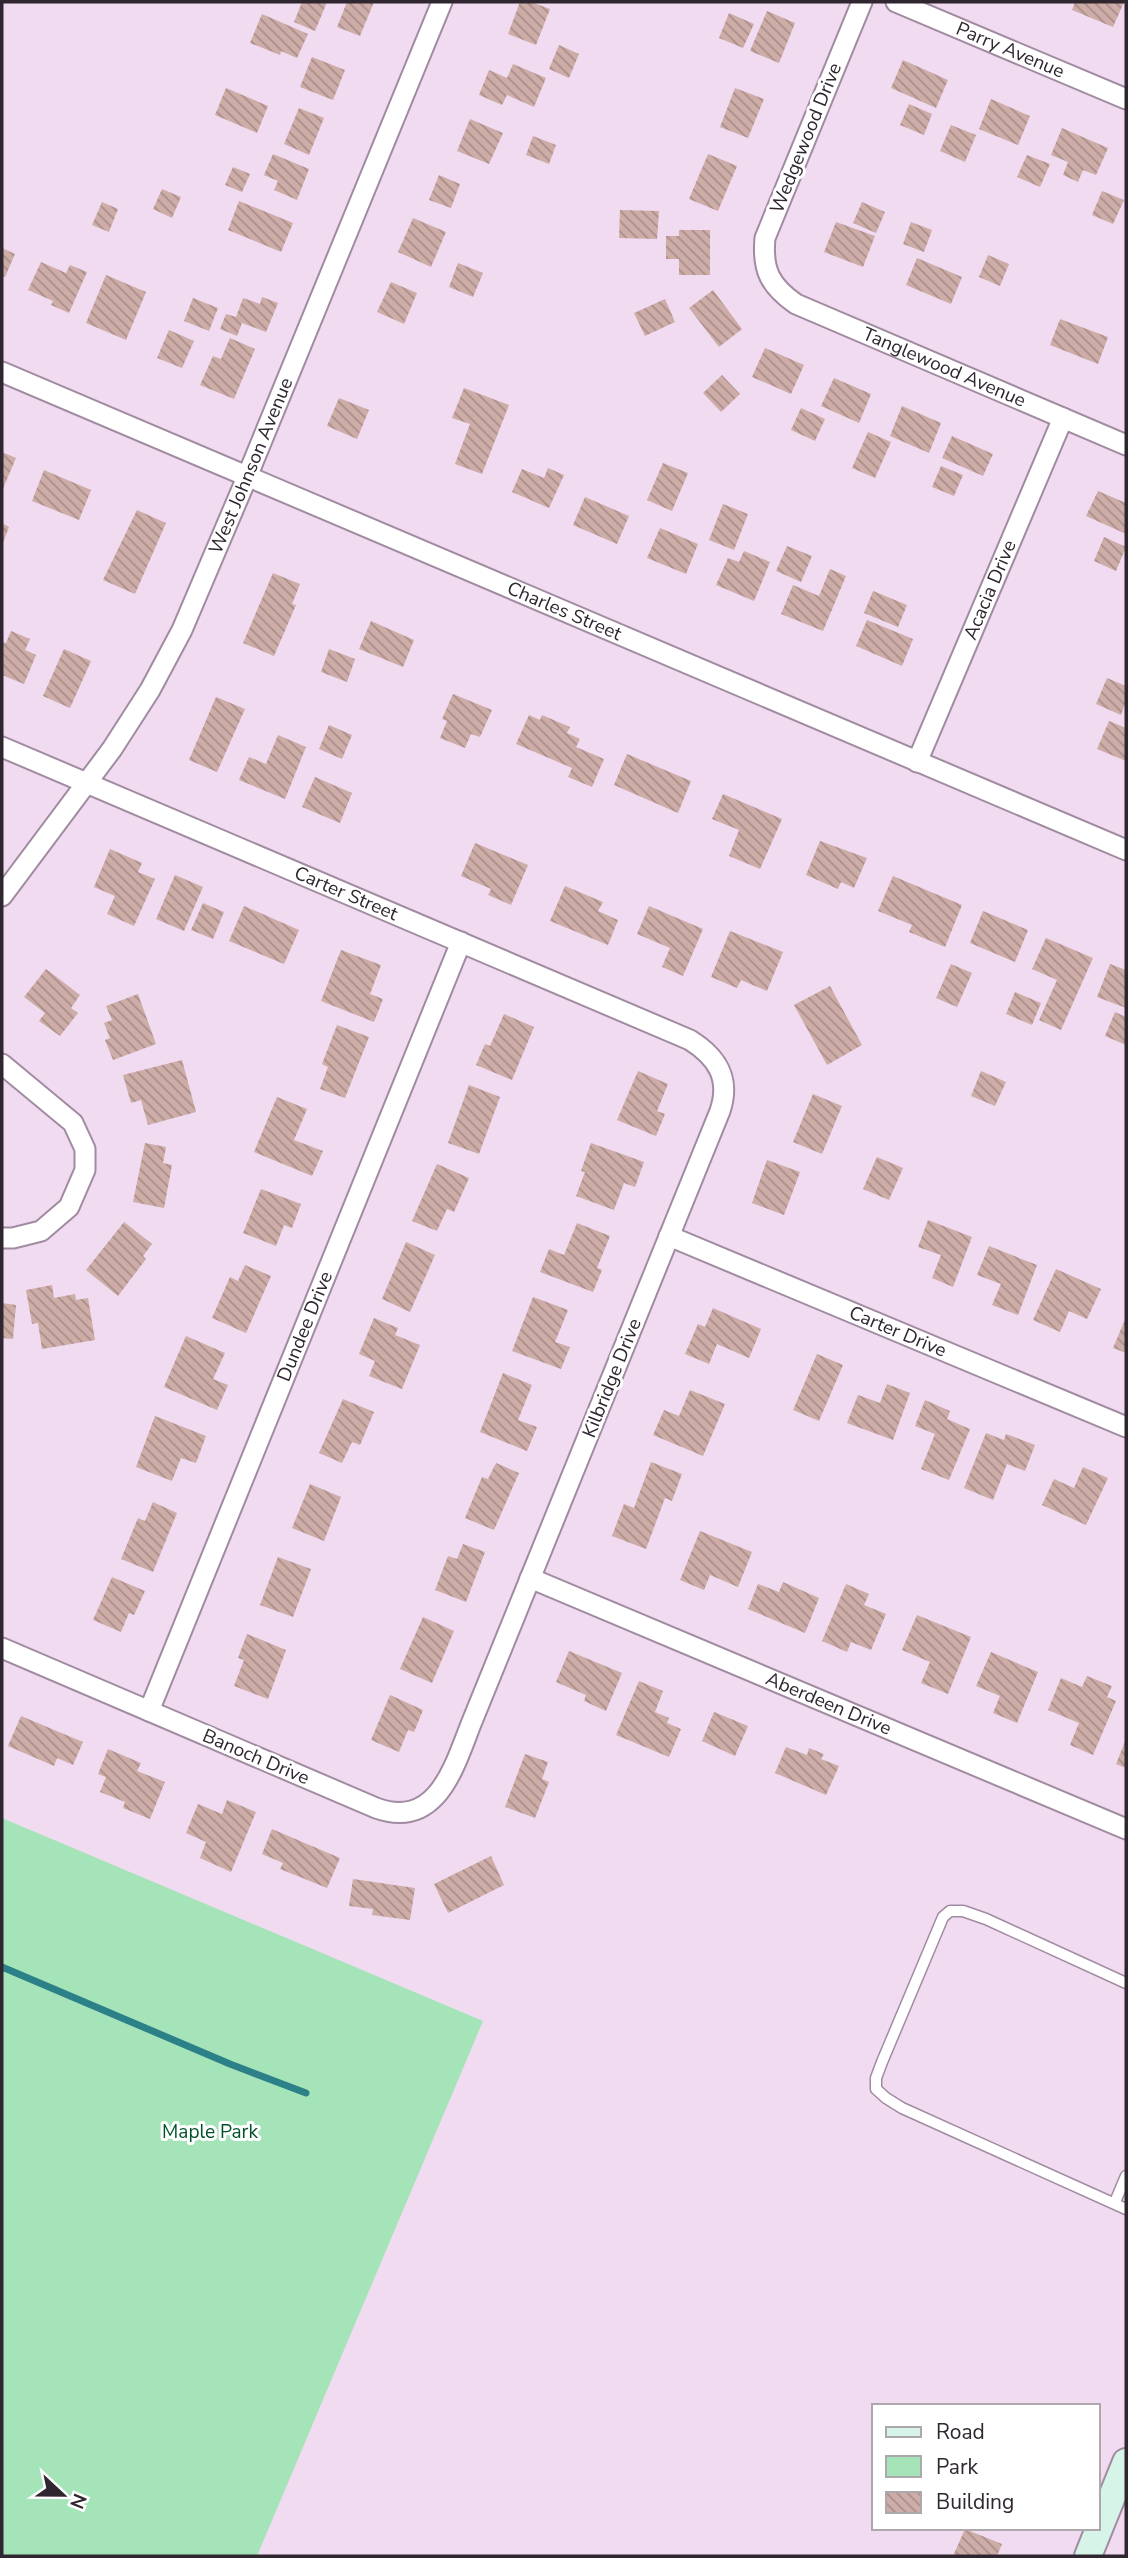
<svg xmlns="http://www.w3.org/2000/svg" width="1128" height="2558" font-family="'Nunito Sans',sans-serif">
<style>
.green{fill:#a5e3b8}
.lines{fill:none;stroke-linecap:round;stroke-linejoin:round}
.stream{stroke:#2c8087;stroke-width:7}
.building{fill:url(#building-back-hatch)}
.lane-casing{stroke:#a08ba0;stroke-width:13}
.street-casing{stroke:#a08ba0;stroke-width:23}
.secondary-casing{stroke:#a08ba0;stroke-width:30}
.lane{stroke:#fff;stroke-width:10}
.street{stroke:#fff;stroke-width:19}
.secondary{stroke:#d6f4e8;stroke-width:26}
.labels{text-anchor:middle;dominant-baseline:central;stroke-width:6;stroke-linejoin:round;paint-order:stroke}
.street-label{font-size:19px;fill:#2f262f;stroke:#fff}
.park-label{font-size:19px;fill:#01512a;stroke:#fff}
</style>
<defs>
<pattern id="building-back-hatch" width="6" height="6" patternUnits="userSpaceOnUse" patternTransform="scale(1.75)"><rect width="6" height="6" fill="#ceada8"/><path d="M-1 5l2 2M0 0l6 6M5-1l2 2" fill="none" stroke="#a88d89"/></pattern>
</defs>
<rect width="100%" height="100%" fill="#f1dbf1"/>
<path class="green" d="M2 1818 483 2021 257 2556H2Z"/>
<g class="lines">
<path class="stream" d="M2 1967 230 2064 306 2093"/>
</g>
<path class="building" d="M302 2H327L315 31 294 22Z
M347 2H374L360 36 337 27Z
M520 2H531L550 9 536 45 508 34Z
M1075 2H1124L1113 27 1072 10Z
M767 11 795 23 779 63 750 51Z
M729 13 754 24 743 48 719 38Z
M262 14 308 34 297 58 281 51 280 55 250 43Z
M559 45 579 54 569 78 549 69Z
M312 57 345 70 333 100 300 87Z
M903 60 948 80 936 108 891 88Z
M513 64 546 78 534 107 507 95 502 105 479 95 489 70 507 78Z
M226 88 268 106 257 133 215 115Z
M735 88 764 99 748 138 720 127Z
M991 99 1030 116 1018 145 979 129Z
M909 104 932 114 924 135 900 125Z
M299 108 324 118 309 155 284 144Z
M470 119 503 133 489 164 457 151Z
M951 125 976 135 965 162 940 151Z
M1062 128 1108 148 1096 175 1083 170 1078 182 1063 175 1068 162 1051 155Z
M533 136 556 145 549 164 526 155Z
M273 154 309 169 297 200 274 190 278 181 264 175Z
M708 154 737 166 718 211 689 199Z
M1027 155 1050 164 1040 187 1017 177Z
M233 167 250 174 242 192 225 185Z
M439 175 460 184 451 208 429 200Z
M162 189 181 197 172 218 153 209Z
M1102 191 1124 200 1113 224 1092 215Z
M239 201 293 223 281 252 228 230Z
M102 202 118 209 109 232 92 225Z
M862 202 885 212 876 233 853 223Z
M620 210 659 211 657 239 619 238Z
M413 218 446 232 431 267 398 252Z
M836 222 875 236 863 267 824 252Z
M911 222 932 230 924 252 903 244Z
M679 230H710V275H679V259H666V236H679Z
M2 248 15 254 5 277 2 276Z
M988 255 1009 264 1000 286 979 277Z
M917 258 962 277 951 304 906 285Z
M41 262 66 273 70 265 87 272 69 313 51 305 53 301 28 290Z
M458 263 483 273 473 297 449 287Z
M106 275 146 292 126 340 86 323Z
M391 282 417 293 404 324 377 312Z
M713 290 742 329 719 347 689 308Z
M262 297 278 303 266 332 242 323 237 336 220 329 226 314 236 317 243 298 260 304Z
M193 298 218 308 209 331 184 321Z
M665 299 675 322 645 336 634 313Z
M1060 319 1108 337 1098 364 1050 345Z
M169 330 194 341 182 368 157 358Z
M230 338 255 349 234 399 200 385 213 356 221 359Z
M765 348 804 365 791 394 752 377Z
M722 375 740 394 721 412 703 393Z
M834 378 871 394 859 423 821 406Z
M464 388 509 405 482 474 455 464 470 424 452 418Z
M339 398 369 410 357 439 327 426Z
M902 406 941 423 929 453 890 436Z
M801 408 825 419 815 441 791 430Z
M868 432 891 442 875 478 852 468Z
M952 436 993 454 983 476 942 458Z
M2 452 16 458 2 491Z
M663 463 688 473 672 511 647 500Z
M941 466 963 475 954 496 932 487Z
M548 468 564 475 549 508 512 492 522 469 544 478Z
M44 470 91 490 79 520 32 501Z
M1098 491 1126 503V534L1086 516Z
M585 497 629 516 617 544 573 525Z
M723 504 748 514 734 550 709 540Z
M137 510 166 523 135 594 103 580Z
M2 523 9 527 2 545Z
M660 528 698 544 686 574 647 558Z
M1104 537 1126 547 1116 571 1094 561Z
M787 546 812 556 801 582 776 571Z
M744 551 770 562 754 601 716 585 728 558 739 562Z
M830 569 846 576 823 631 781 614 793 585 819 596Z
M273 573 300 584 292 604 296 605 274 656 243 643Z
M873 591 907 605 898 627 864 613Z
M867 620 913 639 902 666 856 646Z
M371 621 414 640 403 667 359 649Z
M11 631 30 639 25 650 36 655 24 684 2 675V642L6 643Z
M64 649 91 661 70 708 43 696Z
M329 649 355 659 347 682 321 672Z
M1107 678 1126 686V701L1121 715 1096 704Z
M453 694 492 710 480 737 471 734 465 748 440 738 447 721 442 719Z
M216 697 245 709 217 772 189 760Z
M529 715 540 720 542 715 570 727 567 733 580 739 576 747 604 759 592 787 568 777 572 768 516 744Z
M1109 721 1126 728V761L1097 749Z
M329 725 352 735 342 759 319 749Z
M278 735 306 747 285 799 239 780 249 757 266 764Z
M627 754 691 781 678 813 614 785Z
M315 777 352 793 340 823 302 807Z
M723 794 782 819 760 869 729 856 739 830 712 819Z
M820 841 867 858 854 888 841 882 838 889 806 875Z
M475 843 528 865 511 905 488 895 491 889 461 876Z
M110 849 142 863 138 872 155 879 134 926 107 914 115 896 94 887Z
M175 875 203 887 184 931 156 919Z
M893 876 962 905 945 947 909 932 912 925 878 911Z
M565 886 603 902 598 911 618 920 608 945 550 921Z
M203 903 224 912 213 939 191 930Z
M244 906 299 930 284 964 229 941Z
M649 906 703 929 683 976 662 967 670 948 637 934Z
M983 911 1028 930 1015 962 970 943Z
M730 931 783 952 767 991 741 980 737 988 711 977Z
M1046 938 1093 958 1061 1030 1039 1020 1057 980 1032 969Z
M341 950 381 965 370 994 383 999 374 1022 321 1001Z
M951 964 972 973 957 1007 936 998Z
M1110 964 1126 970V1008L1097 997Z
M46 969 80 995 71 1008 78 1013 60 1036 39 1021 45 1013 24 997Z
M830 986 862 1045 827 1065 794 1005Z
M1015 992 1041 1003 1032 1025 1006 1014Z
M138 994 156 1044 113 1060 105 1040 110 1038 104 1023 112 1020 106 1006Z
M1115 1012 1126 1017V1045L1105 1036Z
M504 1014 534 1027 512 1080 476 1065 485 1044 490 1046Z
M337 1025 369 1037 345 1098 320 1089 328 1067 322 1064Z
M182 1060 196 1112 148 1125 141 1100 131 1103 123 1075Z
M638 1071 668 1084 657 1111 665 1114 656 1136 617 1120Z
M981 1071 1006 1082 995 1106 971 1096Z
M469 1085 500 1097 479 1154 448 1143Z
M813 1094 842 1106 822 1154 793 1142Z
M277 1097 307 1109 294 1140 323 1151 312 1176 254 1152Z
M145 1143 166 1147 163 1163 172 1165 164 1208 133 1202Z
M591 1143 644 1162 635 1187 624 1183 614 1210 576 1196 585 1172 581 1171Z
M877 1157 903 1168 889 1200 863 1189Z
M767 1160 800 1172 784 1215 752 1203Z
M437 1164 469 1178 454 1212 447 1209 437 1231 412 1221Z
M261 1189 301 1204 292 1228 284 1225 276 1246 243 1233Z
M928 1220 972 1237 953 1287 932 1278 941 1255 918 1247Z
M124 1222 152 1244 143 1256 146 1259 118 1296 86 1270Z
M577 1223 610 1236 597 1268 602 1270 593 1292 540 1272 549 1249 564 1255Z
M406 1242 435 1255 410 1312 382 1299Z
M989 1246 1037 1265 1018 1315 992 1305 1001 1284 977 1275Z
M245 1265 271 1276 246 1333 212 1318 230 1277 238 1281Z
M1056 1269 1101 1289 1087 1319 1069 1311 1060 1332 1033 1320Z
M52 1285 54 1298 75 1294 76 1300 88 1298 95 1340 42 1349 38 1323 32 1324 26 1290Z
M533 1297 568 1310 555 1342 570 1347 561 1369 512 1351Z
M2 1303 16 1305 13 1339 2 1338Z
M713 1308 761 1329 749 1358 717 1344 709 1364 685 1354 698 1324 705 1327Z
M1126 1317V1353L1113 1348Z
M374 1318 398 1328 395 1335 420 1345 402 1389 369 1376 375 1361 359 1354Z
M186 1336 225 1353 213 1379 228 1385 217 1410 164 1387Z
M817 1354 843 1365 819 1421 793 1410Z
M503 1373 532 1385 518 1420 537 1427 527 1451 480 1432Z
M887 1384 910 1393 893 1440 847 1423 858 1395 880 1403Z
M690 1390 725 1404 703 1456 653 1435 664 1410 679 1416Z
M343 1399 374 1412 360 1445 352 1442 342 1463 319 1453Z
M925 1400 950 1411 947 1419 970 1429 949 1480 921 1469 935 1434 915 1426Z
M155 1416 206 1436 196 1463 181 1458 172 1481 136 1467Z
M986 1433 1004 1440 1006 1434 1035 1445 1025 1471 1007 1464 993 1500 964 1488Z
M651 1462 682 1474 672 1501 665 1498 646 1549 612 1536 624 1504 634 1508Z
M496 1463 519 1473 494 1530 465 1518 482 1477 488 1479Z
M1083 1467 1108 1478 1086 1525 1042 1505 1054 1479 1074 1488Z
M310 1484 341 1497 324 1541 292 1528Z
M153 1502 177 1513 153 1572 121 1559 138 1518 145 1521Z
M700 1531 752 1552 738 1587 710 1575 704 1590 680 1580Z
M463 1544 485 1552 466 1602 435 1590 448 1556 457 1559Z
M278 1557 311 1569 293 1617 260 1605Z
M112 1577 145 1591 134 1615 129 1613 121 1632 93 1620Z
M783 1582 819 1598 805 1633 748 1609 758 1584 779 1592Z
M846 1584 869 1594 864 1605 886 1614 871 1650 851 1642 847 1652 822 1641Z
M917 1615 971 1637 948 1694 921 1683 930 1662 902 1650Z
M423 1617 454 1631 432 1683 400 1669Z
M247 1634 286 1650 268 1699 234 1686 244 1660 238 1658Z
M569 1651 622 1673 606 1711 584 1701 586 1695 556 1682Z
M991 1652 1038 1672 1017 1723 993 1713 1000 1696 976 1686Z
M1087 1676 1112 1686 1107 1697 1116 1701 1093 1755 1070 1745 1079 1723 1048 1710 1061 1678 1082 1687Z
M639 1681 663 1691 655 1712 669 1718 667 1723 681 1729 669 1757 616 1735Z
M390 1695 423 1710 414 1732 408 1730 399 1752 371 1740Z
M714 1712 748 1726 735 1756 702 1741Z
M21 1716 83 1742 73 1765 57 1758 54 1766 8 1746Z
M1126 1739V1768L1116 1764Z
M786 1747 807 1755 809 1748 824 1754 821 1759 839 1766 826 1795 775 1773Z
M108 1749 141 1763 137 1771 165 1782 150 1819 123 1808 125 1802 100 1792 106 1777 98 1774Z
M525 1754 548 1762 542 1779 549 1782 535 1818 505 1807Z
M227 1800 256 1812 231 1872 200 1858 206 1842 186 1833 198 1804 222 1814Z
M272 1829 340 1858 327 1888 280 1869 283 1863 262 1854Z
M491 1856 504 1885 448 1913 434 1884Z
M353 1879 415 1888 410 1920 372 1915 373 1909 349 1906Z
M965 2529 1002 2544 997 2556H953Z"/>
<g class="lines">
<defs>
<path id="lane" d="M1126 1983 986 1919 963 1911H950L943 1917 882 2062 876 2078V2089L886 2098 902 2108 1126 2209
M1115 2202 1126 2176"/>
<g id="street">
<path id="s1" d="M862 2 765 238C762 270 770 286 796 304L1126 445"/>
<path id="s2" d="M896 2 1126 99"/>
<path id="s3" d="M2 372 1126 850"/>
<path id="s4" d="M2 747 690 1040C717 1057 731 1078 720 1111L471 1724C454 1767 437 1830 376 1808L2 1648"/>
<path id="s5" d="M917 762 1063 418"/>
<path id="s6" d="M2 896 112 749 150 690 182 630 242 489 442 2"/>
<path d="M2 1064 73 1123 85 1149V1170L69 1207 41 1231 13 1238H2"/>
<path id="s7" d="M669 1236 1126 1427"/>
<path id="s8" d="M530 1578 1126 1829"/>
<path id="s9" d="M149 1711 461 942"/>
</g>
<path id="secondary" d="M1088 2556 1126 2462"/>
</defs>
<use href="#lane" class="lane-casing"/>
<use href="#street" class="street-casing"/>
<use href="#secondary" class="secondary-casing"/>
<use href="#lane" class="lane"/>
<use href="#street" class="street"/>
<use href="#secondary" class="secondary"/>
</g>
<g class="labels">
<g class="street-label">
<text stroke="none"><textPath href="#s2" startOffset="124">Parry Avenue</textPath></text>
<text transform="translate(806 138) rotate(-68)">Wedgewood Drive</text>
<text stroke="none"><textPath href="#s1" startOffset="494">Tanglewood Avenue</textPath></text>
<text stroke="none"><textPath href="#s6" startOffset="500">West Johnson Avenue</textPath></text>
<text stroke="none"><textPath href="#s5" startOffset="187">Acacia Drive</textPath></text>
<text stroke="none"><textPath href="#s3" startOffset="611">Charles Street</textPath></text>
<text stroke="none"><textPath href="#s4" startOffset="374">Carter Street</textPath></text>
<text stroke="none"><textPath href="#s9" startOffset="415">Dundee Drive</textPath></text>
<text stroke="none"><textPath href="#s7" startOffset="248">Carter Drive</textPath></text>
<text transform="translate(612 1378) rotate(-68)">Kilbridge Drive</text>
<text stroke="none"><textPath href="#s8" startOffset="324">Aberdeen Drive</textPath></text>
<text transform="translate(256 1757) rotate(23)">Banoch Drive</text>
</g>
<g class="park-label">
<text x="210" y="2132">Maple Park</text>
</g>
</g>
<rect width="1128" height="2558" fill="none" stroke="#2f262f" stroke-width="7"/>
<rect x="872" y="2404" width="228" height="126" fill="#ffffff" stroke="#aca8ac" stroke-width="2"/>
<rect x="886" y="2427" width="35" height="10" fill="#d6f4e8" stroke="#aca8ac" stroke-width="2"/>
<text x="936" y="2439" font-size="21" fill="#2f262f">Road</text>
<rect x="886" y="2456" width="35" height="21" fill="#a5e3b8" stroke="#aca8ac" stroke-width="2"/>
<text x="936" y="2474" font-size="21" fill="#2f262f">Park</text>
<rect x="886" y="2492" width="35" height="21" fill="url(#building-back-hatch)" stroke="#aca8ac" stroke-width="2"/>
<text x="936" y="2509" font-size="21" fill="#2f262f">Building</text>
<g transform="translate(63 2495) rotate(112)" stroke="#ffffff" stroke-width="5" paint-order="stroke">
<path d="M0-5L12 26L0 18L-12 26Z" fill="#2f262f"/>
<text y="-10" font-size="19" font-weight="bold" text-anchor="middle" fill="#2f262f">N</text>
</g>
</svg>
